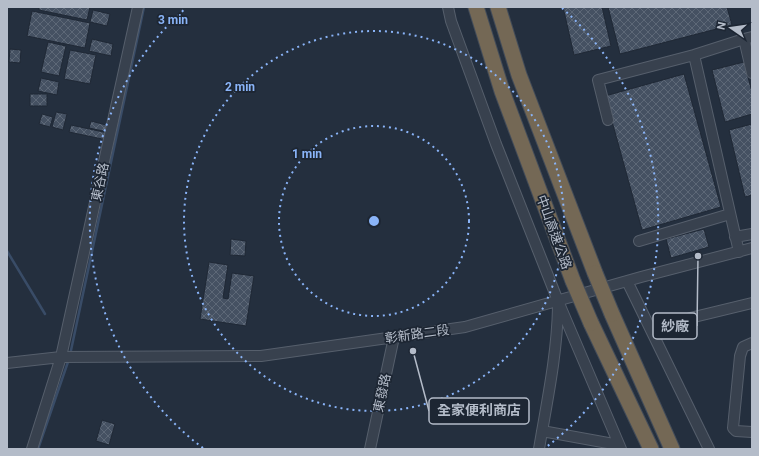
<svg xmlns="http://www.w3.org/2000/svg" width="759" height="456" font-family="Roboto,'Noto Sans TC',sans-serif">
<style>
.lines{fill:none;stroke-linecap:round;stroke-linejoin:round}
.stream{stroke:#394c67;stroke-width:2.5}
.building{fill:url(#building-cross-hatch);stroke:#1f2835}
.minor-casing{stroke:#565f6c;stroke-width:12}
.highway-casing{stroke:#434c59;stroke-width:17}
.minor{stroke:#38414e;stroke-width:10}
.highway{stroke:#746855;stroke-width:15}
.highway-bridge-casing{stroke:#434c59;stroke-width:17;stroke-linecap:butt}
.highway-bridge{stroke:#746855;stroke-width:15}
.ring{fill:none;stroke:#8ab4f8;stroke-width:2;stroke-dasharray:2 4}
.labels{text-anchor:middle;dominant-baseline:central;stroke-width:3.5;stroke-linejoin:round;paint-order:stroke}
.street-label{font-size:13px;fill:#b4bcc9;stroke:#1d2633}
.centre{fill:#8ab4f8;stroke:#1d2633;stroke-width:2}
.ring-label{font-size:12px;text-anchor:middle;font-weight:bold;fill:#8ab4f8;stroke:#1d2633;stroke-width:3.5;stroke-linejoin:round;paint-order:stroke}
.leader{fill:none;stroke:#b4bcc9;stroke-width:1.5}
.callout-dot{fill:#b4bcc9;stroke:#1d2633;stroke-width:1.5}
.callout{fill:#1d2633;stroke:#b4bcc9;stroke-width:1.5}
.callout-label{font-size:14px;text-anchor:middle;font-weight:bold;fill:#b4bcc9}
</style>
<defs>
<pattern id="building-cross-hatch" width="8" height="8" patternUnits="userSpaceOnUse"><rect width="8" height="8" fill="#455162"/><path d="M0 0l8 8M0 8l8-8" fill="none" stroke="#5d6877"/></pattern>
</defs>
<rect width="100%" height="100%" fill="#242f3e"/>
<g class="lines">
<path class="stream" d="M7 251 45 314
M70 355 144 7
M38 449 69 359"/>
</g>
<path class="building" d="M39 7H90L87 20 39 10Z
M563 7H602L611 46 574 55Z
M608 7H727L732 25 620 54Z
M93 10 110 14 107 26 90 22Z
M32 11 90 23 85 48 27 36Z
M92 39 113 44 111 56 89 51Z
M48 42 66 46 59 76 41 72Z
M10 49 21 50 20 63 9 62Z
M70 50 96 55 90 84 64 79Z
M744 62 752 92V114L725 122 712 70Z
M684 74 721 207 642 230 605 96Z
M41 78 59 82 57 95 38 91Z
M30 94H47V106H30Z
M56 112 67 114 63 130 52 127Z
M42 114 53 117 50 127 39 124Z
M91 121 110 126 108 132 89 128Z
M752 124V195L745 197 729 130Z
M71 125 108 133 107 140 69 132Z
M704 229 709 247 671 258 666 239Z
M231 239 246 241 245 256 230 255Z
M209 262 228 265 223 298 228 299 232 273 254 276 246 326 200 319Z
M102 420 115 424 109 445 96 441Z"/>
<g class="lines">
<defs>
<path id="minor" d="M448 7 451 21 496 144 558 301 621 449
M752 37 744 39 752 73
M694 55 739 252
M608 120 598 80 694 55 744 39
M735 237 752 234
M639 241 730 214
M627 281 709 449
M690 318 752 303
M752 343 743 347 740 356 733 428 736 431 752 432
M7 363 61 357 261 356 465 327 641 277 752 248
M542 431 619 445
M32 449 61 357 138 7
M370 449 394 337
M539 449C547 401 557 355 558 307"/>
<path id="highway" d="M476 7 502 91 573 281
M498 7 519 75 595 273
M612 314 672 449
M591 323 651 449"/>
</defs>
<use href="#minor" class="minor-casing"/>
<use href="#highway" class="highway-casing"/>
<use href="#minor" class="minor"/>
<use href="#highway" class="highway"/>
<defs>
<path id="highway-bridge" d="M595 273 612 314
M573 281 591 323"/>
</defs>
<use href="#highway-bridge" class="highway-bridge-casing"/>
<use href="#highway-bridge" class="highway-bridge"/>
</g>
<g class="ring">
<circle cx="374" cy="221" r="95"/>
<circle cx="374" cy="221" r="190"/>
<path d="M203 448A284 284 0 0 1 186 8M562 8A284 284 0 0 1 545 448"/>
</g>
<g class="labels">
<g class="street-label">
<text transform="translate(100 182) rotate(-78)">東谷路</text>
<text transform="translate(554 232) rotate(70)">中山高速公路</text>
<text transform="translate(417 334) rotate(-8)">彰新路二段</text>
<text transform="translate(382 393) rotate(-78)">東發路</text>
</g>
</g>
<circle cx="374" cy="221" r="6" class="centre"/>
<g class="ring-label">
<text x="173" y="24">3 min</text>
<text x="240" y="91">2 min</text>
<text x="307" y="158">1 min</text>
</g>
<path class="leader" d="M698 256L697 326M413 351L429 411"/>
<g class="callout-dot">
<circle cx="698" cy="256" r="4"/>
<circle cx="413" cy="351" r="4"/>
</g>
<g class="callout">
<rect x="653" y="313" width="44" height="26" rx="4"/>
<rect x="429" y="398" width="100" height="26" rx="4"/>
</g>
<g class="callout-label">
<text x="675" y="331">紗廠</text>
<text x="479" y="415">全家便利商店</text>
</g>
<rect width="759" height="456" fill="none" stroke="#b4bcc9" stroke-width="16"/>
<g transform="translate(731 28) rotate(283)" stroke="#1d2633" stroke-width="3" paint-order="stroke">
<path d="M0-3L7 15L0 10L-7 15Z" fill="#b4bcc9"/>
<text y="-6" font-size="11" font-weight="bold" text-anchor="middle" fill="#b4bcc9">N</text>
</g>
</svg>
